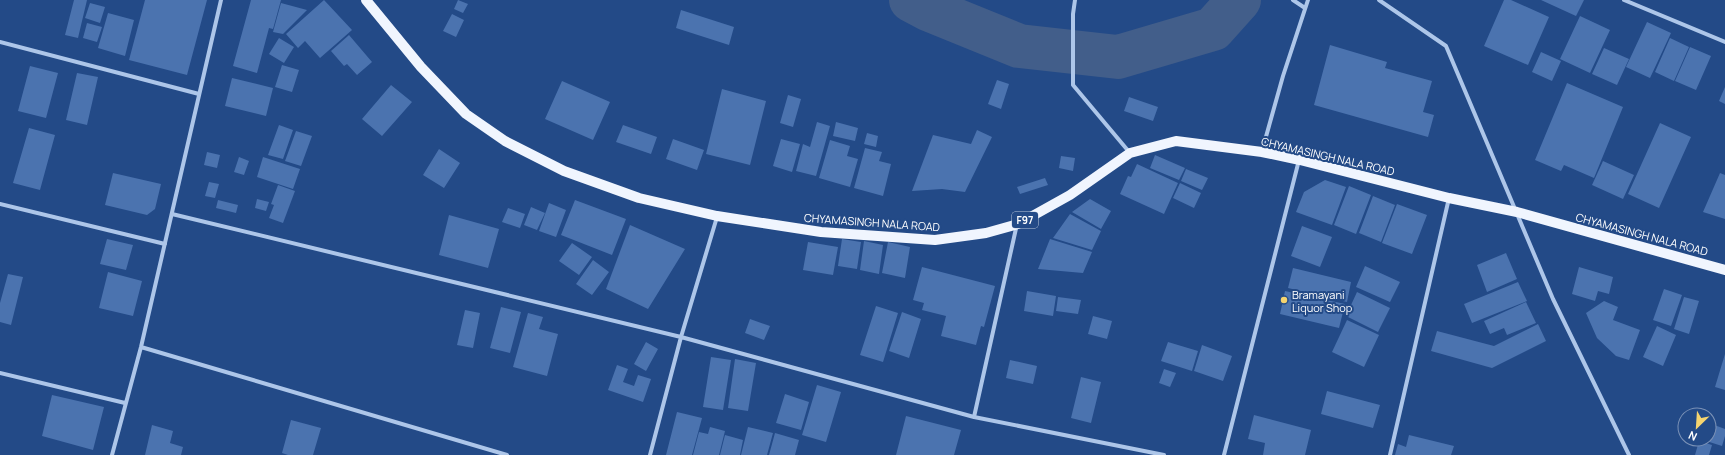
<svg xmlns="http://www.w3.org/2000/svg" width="1725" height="455" font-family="Manrope,sans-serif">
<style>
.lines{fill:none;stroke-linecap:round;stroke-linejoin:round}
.river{stroke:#425e8a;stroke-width:44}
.building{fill:#4b73af}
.minor{stroke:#adc6e9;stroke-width:4}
.primary{stroke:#f0f5fe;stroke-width:10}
.poi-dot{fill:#f5d46f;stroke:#234a87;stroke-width:1.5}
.labels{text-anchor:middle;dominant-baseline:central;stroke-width:4;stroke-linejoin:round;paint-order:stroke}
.shield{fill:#234a87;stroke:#bdc9db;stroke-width:1}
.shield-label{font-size:10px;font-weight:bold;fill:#fff}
.street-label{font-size:11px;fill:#fff;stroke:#234a87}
.poi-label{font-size:11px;fill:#fff;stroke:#234a87;text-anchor:start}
</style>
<rect width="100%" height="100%" fill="#234a87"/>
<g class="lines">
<path class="river" d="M911 0 928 9 1019 46 1118 57 1213 29 1239 0"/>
</g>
<path class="building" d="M74 0H87L78 38 65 35Z
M145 0H207L187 75 129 60Z
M251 0H281L273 29 269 28 257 73 233 66Z
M324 0 352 30 320 58 305 41 298 48 286 34Z
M458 0 468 4 463 13 454 9Z
M1504 0H1511L1549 17 1528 65 1484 46Z
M1541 0H1584L1576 16Z
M90 3 105 7 100 23 85 18Z
M281 3 307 10 283 34 273 32Z
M681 10 734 27 729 45 676 28Z
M108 13 134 20 125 56 98 48Z
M452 14 464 20 456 37 443 31Z
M1580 16 1610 30 1590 73 1560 59Z
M1647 22 1671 33 1650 78 1626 67Z
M87 23 102 27 97 42 83 38Z
M349 35 372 62 357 75 347 64 344 66 331 51Z
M279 38 294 47 284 63 269 54Z
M1670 38 1689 47 1674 81 1655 72Z
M1330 45 1387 62 1385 68 1432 81 1423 112 1434 115 1428 137 1314 105Z
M1690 47 1711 56 1696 90 1675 81Z
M1604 48 1629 59 1617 85 1592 74Z
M1541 52 1561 61 1552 81 1532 72Z
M282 65 299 70 292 92 275 87Z
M30 66 58 73 46 118 18 111Z
M77 73 98 77 87 125 66 120Z
M232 78 273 88 266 116 225 106Z
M997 80 1009 84 1001 109 988 104Z
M562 81 610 102 593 140 545 119Z
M1567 83 1623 107 1594 178 1564 165 1561 171 1535 160Z
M391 85 412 102 382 136 362 119Z
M1725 87V104L1719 101Z
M722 89 766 101 750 165 706 154Z
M788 95 801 99 793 127 780 123Z
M1129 97 1158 107 1153 121 1124 111Z
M817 122 830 126 816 176 796 171 803 144 810 147Z
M836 122 858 128 855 141 833 136Z
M1660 123 1691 137 1659 208 1628 194Z
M279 125 293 130 283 159 268 155Z
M623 125 657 137 651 154 616 142Z
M29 128 55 135 40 190 13 183Z
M977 130 992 137 965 192 942 189 912 191 933 135 971 144Z
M296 131 312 136 301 166 285 161Z
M867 133 878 136 876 147 864 144Z
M673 139 704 150 697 170 666 159Z
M781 139 800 144 792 172 773 166Z
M830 140 850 146 847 156 858 159 850 187 819 178Z
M865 148 882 152 879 161 891 164 883 196 854 188Z
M439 149 460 163 444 188 423 175Z
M207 152 220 155 217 168 204 165Z
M1155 155 1185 168 1179 180 1150 168Z
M1061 156 1075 158 1073 171 1059 168Z
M239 157 249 161 244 175 234 172Z
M263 157 300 169 293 189 257 177Z
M1603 161 1634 175 1623 199 1592 185Z
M1137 164 1178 183 1164 214 1120 194 1128 176 1131 177Z
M1186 169 1208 178 1202 190 1181 181Z
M113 173 161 184 155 209 147 215 105 205Z
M1720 173 1725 175V219L1703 212Z
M1045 178 1048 185 1020 194 1017 187Z
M1325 180 1346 187 1332 225 1296 212 1304 192Z
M209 182 219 184 215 198 205 196Z
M1180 183 1201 193 1194 208 1173 198Z
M278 185 295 191 283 223 269 218 274 205 271 204Z
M1349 186 1371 195 1356 234 1334 225Z
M1373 196 1395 205 1381 242 1359 233Z
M257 199 269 202 266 211 255 208Z
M1090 199 1111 211 1101 229 1072 212Z
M218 200 238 205 236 213 216 208Z
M575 200 626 219 612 255 561 235Z
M549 203 566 210 556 237 539 231Z
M1397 204 1427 215 1412 254 1382 243Z
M531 207 545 213 537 230 524 225Z
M508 208 525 214 520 228 502 222Z
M1070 214 1101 231 1092 250 1053 238Z
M449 215 499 229 488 268 439 255Z
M630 225 685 249 648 309 606 289Z
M1302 226 1332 237 1320 267 1291 256Z
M107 239 133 245 126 270 100 264Z
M842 239 861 242 857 269 838 266Z
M1050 239 1092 252 1083 273 1038 269Z
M864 241 883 245 879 274 860 270Z
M808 242 838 247 833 275 803 270Z
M888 242 910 247 905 278 882 273Z
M572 243 592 257 579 275 559 261Z
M1506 253 1517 279 1487 292 1477 265Z
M593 260 609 272 592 295 576 284Z
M1365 266 1400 282 1390 302 1356 287Z
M922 267 995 286 984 327 981 326 976 345 941 336 946 316 922 310 924 303 913 300Z
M1579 267 1613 277 1609 294 1598 291 1595 301 1572 294Z
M1293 268 1351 282 1347 302 1288 288Z
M108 272 142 281 133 316 99 308Z
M8 274 23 277 11 325 0 322V303Z
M1518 282 1527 301 1472 323 1464 304Z
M1664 289 1682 295 1671 326 1653 320Z
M1027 291 1056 296 1053 316 1024 311Z
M1285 291 1345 304 1339 328 1280 314Z
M1357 292 1390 308 1378 332 1346 316Z
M1058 297 1081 300 1078 314 1056 311Z
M1684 297 1699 301 1689 334 1674 329Z
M1604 301 1618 307 1613 320 1640 330 1629 360 1616 356 1597 338 1586 313Z
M1526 302 1536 323 1507 335 1504 328 1490 334 1484 321Z
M876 306 898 313 883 362 860 355Z
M501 307 521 312 510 353 490 348Z
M465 310 480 313 473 348 457 345Z
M902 312 921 319 909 358 889 351Z
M528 313 543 317 539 329 558 334 547 376 513 367Z
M1093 316 1112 321 1107 339 1088 334Z
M750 319 770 326 764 340 745 333Z
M1347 320 1379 335 1364 367 1332 352Z
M1538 324 1546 341 1492 368 1431 351 1437 331 1494 346Z
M1657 326 1676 335 1663 366 1643 357Z
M646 342 658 349 646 371 634 364Z
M1168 342 1198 351 1192 371 1161 361Z
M1202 345 1232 356 1223 381 1194 371Z
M1725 354V390L1715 387Z
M711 357 731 360 723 410 703 407Z
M735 359 756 363 748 411 728 408Z
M1010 360 1037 366 1033 384 1006 378Z
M617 365 628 369 623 382 634 386 638 375 651 379 643 402 608 390Z
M1164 369 1176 373 1170 387 1159 383Z
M1081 377 1101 382 1091 423 1071 418Z
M817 385 841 392 826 442 802 435Z
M1327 391 1380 405 1373 428 1321 414Z
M785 394 809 402 801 430 776 423Z
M52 395 104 407 93 450 42 436Z
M677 412 702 418 692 455H666Z
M1254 415 1311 430 1305 455H1263L1265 443 1248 439Z
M906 416 961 430 954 455H896Z
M291 420 321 428 313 455H288L282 453Z
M1709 423 1725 429V436L1722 446 1700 439H1709Z
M152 425 173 431 170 443 183 447 181 455H145Z
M710 427 725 431 719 455H693L699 432 708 434Z
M748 427 773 433 767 455H741Z
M775 433 799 440 795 455H769Z
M725 435 743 440 740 455H720Z
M1409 435 1454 446 1451 455H1395L1398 444 1406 447Z
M1699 441 1712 445 1709 455H1695Z"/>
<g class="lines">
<path class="minor" d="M1075 0 1073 14V85L1130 153
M1293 0 1305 8
M1379 0 1446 46 1553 299 1629 455
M1624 0 1725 42
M0 42 199 94
M1262 151 1283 76 1308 0
M0 204 165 244
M172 214 681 337 974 417 1164 455
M141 347 507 455
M0 373 125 403
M974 417 1017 224
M112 455 141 347 221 0
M650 455 681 337 717 217
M1224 455 1299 160
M1390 455 1449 198"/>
<path class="primary" d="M366 0 421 67 466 114 505 141 564 171 639 198 717 216 821 232 935 240 986 233 1018 224 1070 195 1130 153 1176 141 1262 152 1300 160 1449 198 1517 212 1725 270"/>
</g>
<circle class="poi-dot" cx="1284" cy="300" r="4"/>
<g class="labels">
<rect class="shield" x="1012" y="212" width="26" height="16" rx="3"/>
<g class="shield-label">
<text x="1025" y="220">F97</text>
</g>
<g class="street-label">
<text transform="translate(1328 156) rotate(13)">CHYAMASINGH NALA ROAD</text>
<text transform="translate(872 222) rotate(4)">CHYAMASINGH NALA ROAD</text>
<text transform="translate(1642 234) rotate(15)">CHYAMASINGH NALA ROAD</text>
</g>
<g class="poi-label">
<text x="1292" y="294">Bramayani<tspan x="1292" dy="13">Liquor Shop</tspan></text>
</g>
</g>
<g transform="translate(1697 427) rotate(205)"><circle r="19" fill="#234a87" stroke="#7b92b7"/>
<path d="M0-3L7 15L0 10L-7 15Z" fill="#f5d46f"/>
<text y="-6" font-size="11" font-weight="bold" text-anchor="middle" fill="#ffffff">N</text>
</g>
</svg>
